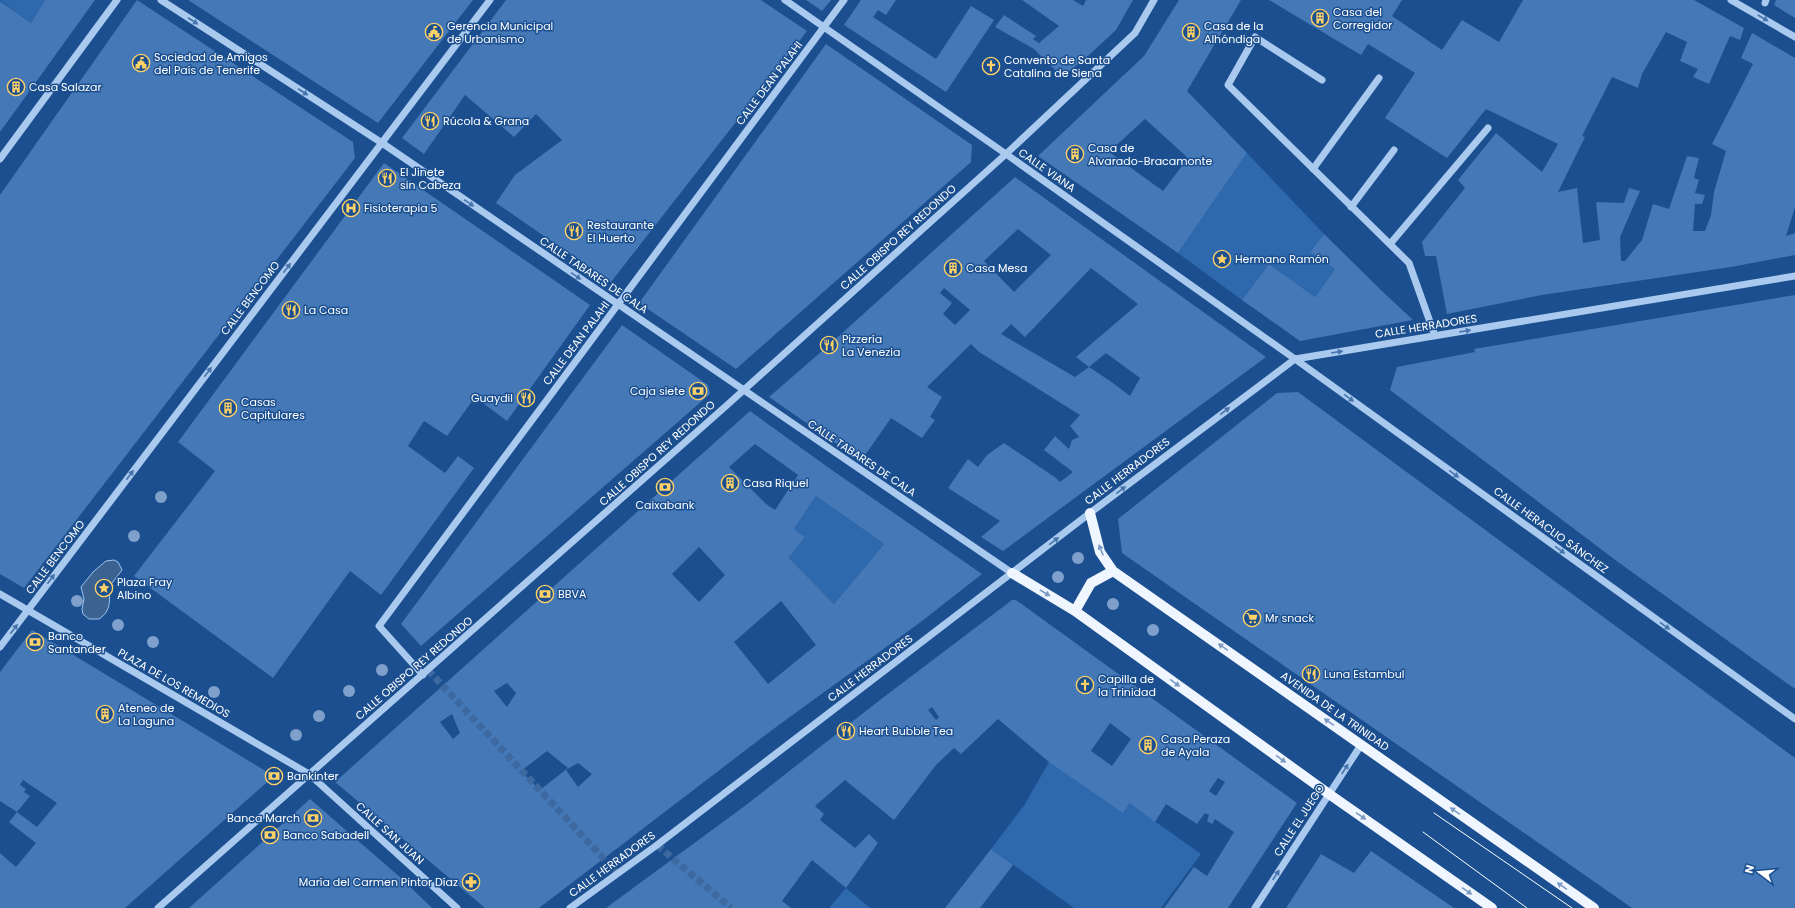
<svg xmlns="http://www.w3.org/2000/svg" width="1795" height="908" font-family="Poppins,sans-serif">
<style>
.green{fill:#2e69ad}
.water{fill:#3c6290;stroke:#9cc4f0}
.building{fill:#4478b7;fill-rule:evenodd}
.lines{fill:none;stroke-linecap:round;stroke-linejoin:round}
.minor-tunnel{stroke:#3d69a0;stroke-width:7;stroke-dasharray:7 3.5;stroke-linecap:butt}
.minor{stroke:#a9c9ee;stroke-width:7}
.major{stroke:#f0f6ff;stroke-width:10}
.tram{stroke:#fff;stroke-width:1}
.tree{fill:#7ea0ca}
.oneway{fill:#4674ac}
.oneway2{fill:#7b9ac1}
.labels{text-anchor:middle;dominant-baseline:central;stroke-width:3;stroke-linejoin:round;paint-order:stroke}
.poi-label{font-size:11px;fill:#fff;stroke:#1b4f8f;text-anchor:start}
.street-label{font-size:11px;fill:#fff;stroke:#1b4f8f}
</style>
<rect width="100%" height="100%" fill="#1b4f8f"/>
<path class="green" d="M0 0H45L31 23Z
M1247 153 1324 234 1310 252 1335 269 1315 297 1269 264 1242 300 1178 253Z
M816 496 884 544 834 604 789 558 805 537 794 529Z
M1049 762 1129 803 1201 854 1161 908H1074L991 849 1025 804Z
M846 888 870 908H829Z"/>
<path class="water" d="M114 560 118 562 122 570 109 587C110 601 111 611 99 619H89L83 614 82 609 84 599 81 587 93 572 106 561Z"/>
<path class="building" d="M45 0H95L0 132V1L31 23Z
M137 0 353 142 355 158 24 588 0 574V195Z
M188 0H473L378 123Z
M506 0H761L807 31 611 282 496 203 515 175 562 140 536 114 514 137 465 95 424 154 402 138Z
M806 0H831L822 11Z
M861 0H896L886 15 878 10 873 17 936 59 971 6 994 20 946 92 844 25Z
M1022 0H1073L1083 6 1086 0H1133L1116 30 1089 55 1062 77 1034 49 995 27 1004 15 1036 36 1033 39 1039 43 1059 26Z
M1179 0H1241L1187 91 1247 153 1178 253 1038 156 1144 56ZM1145 119 1188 158 1163 191 1109 152Z
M1269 0H1402L1392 16 1442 50 1462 20 1499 42 1523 0H1694L1744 28 1740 40 1730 36 1709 84 1693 77 1698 69 1680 61 1687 42 1666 32 1642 74 1638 88 1612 77 1582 136 1585 137 1558 192 1577 188 1583 243 1600 240 1596 202 1624 203 1629 188 1640 191 1620 237 1621 261H1625L1642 240 1653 204 1669 209 1687 156 1699 158 1694 178 1699 180 1695 193 1705 195 1702 204H1695L1693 231H1705L1711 215 1714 192 1726 151 1712 144 1753 64 1741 58 1752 33 1795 58V207L1786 236 1795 233V255L1731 267 1542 295 1447 314 1436 256H1425L1422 242 1465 188 1458 180 1496 133 1542 172 1558 144 1486 109 1447 158 1385 118 1415 73 1368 44 1361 55Z
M1776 0H1795V18L1774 5Z
M826 44 972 145 971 162 736 369 639 303Z
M384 163 590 305 507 421 475 397 447 436 424 421 408 446 445 473 458 456 474 468 381 595 350 571 273 678 134 576 215 471 178 442Z
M1015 177 1266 357 1003 551 981 537 1000 521 948 488 968 459 978 467 987 455 1004 443 1056 478 1060 482 1073 472 1044 450 1055 436 1069 449 1072 440 1079 437 1070 426 1080 415 979 352 971 344 927 387 942 397 930 417 935 420 922 438 891 418 861 461 769 397 829 345ZM1018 229 1051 255 1014 292 984 261ZM1091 268 1138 304 1076 357 1089 367 1075 377 1001 334 1011 324 1025 337ZM944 288 970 310 955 325 943 314 952 303 940 293ZM1106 353 1140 378 1130 396 1113 383 1089 367Z
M1324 234 1383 292 1413 320 1300 341 1242 300 1269 264 1315 297 1335 269 1310 252Z
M1795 295V689L1618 562 1390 390 1397 367 1475 352 1474 349Z
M622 325 708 385 710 394 421 646 401 624Z
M1298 392 1795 758V908H1632L1122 553 1118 519 1277 393Z
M750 411 829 468 982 574 922 621 772 730 539 908H485L335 782ZM755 444 798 475 775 510 766 504 729 467ZM816 496 884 544 834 604 789 558 805 537 794 529ZM699 547 725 575 699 602 672 574ZM781 601 816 645 768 684 734 642ZM507 683 516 693 507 707 494 691ZM452 714 460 733 453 739 440 722ZM547 751 568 768 540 790 521 771ZM578 763 592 774 578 787 566 770Z
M1012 600H1016L1297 803 1228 908H1164L1194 867 1207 876 1234 832 1215 819 1212 824 1207 821 1209 815 1205 813 1197 824 1166 804 1155 822 1129 803 1123 813 1049 762 998 719 961 754 954 748 936 765 894 820 845 780 815 806 824 814 820 820 855 848 869 834 878 843 846 888 812 860 782 901 791 908H606L746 805 876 703ZM932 707 939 717 936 720 928 710ZM1110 723 1131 739 1112 766 1091 751ZM1218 778 1225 782 1216 796 1209 791Z
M32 630 274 776 125 908H0V853L16 867 36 843 9 822 17 812 37 827 57 803 23 780 20 785 26 789 24 792 30 796 17 812 0 801V672Z
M310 799 401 878 432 908H189Z
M991 849 1013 865 980 908H945Z
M1371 851 1454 908H1286L1321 854 1354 873Z"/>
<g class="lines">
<path class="minor-tunnel" d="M428 670 618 874
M657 845 731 908"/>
<path class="minor" d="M161 0 382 143 1012 573
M785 0 1006 154 1295 359 1795 719
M1731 0 1795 37
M1765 3 1766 0
M1322 80 1255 37 1228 85 1409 263 1435 336
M0 159 117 0
M1313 169 1379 78
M1351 207 1394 150
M1390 244 1488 128
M0 594 309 774 457 908
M0 647 490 0
M423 675 379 626 844 0
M158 908 726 406 1006 154 1135 33 1154 0
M570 908 657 845 1090 513 1295 359 1795 276
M1255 908 1361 745"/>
<path class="major" d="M1090 513 1100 552 1113 571 1594 908
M1012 573 1075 611 1329 794 1492 908
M1075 611 1091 583 1113 571"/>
<path class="tram" d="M1434 813 1572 908
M1423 832 1527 908"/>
</g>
<g class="tree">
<circle cx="161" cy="497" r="6"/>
<circle cx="134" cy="536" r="6"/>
<circle cx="1078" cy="558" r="6"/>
<circle cx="1058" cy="577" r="6"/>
<circle cx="77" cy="601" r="6"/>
<circle cx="1113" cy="604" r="6"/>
<circle cx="118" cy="625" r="6"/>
<circle cx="1153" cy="630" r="6"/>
<circle cx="153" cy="642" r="6"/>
<circle cx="382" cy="670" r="6"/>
<circle cx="349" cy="691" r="6"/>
<circle cx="214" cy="692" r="6"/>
<circle cx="319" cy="716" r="6"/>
<circle cx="296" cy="735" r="6"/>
</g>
<defs><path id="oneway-solid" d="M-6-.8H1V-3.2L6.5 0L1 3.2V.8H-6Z"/></defs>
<g class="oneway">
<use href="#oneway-solid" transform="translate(1763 18) rotate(30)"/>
<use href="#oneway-solid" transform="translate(193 21) rotate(33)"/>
<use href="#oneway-solid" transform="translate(303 92) rotate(33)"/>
<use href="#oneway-solid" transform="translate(469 203) rotate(34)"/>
<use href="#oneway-solid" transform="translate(287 268) rotate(-53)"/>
<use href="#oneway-solid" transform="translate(576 276) rotate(34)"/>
<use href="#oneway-solid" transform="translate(1465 331) rotate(-9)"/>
<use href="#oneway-solid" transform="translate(1337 352) rotate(-9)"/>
<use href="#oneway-solid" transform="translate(208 372) rotate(-53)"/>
<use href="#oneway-solid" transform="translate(1349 398) rotate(36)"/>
<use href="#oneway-solid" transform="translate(1225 411) rotate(-37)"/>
<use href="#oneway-solid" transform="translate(1454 474) rotate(36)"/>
<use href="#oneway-solid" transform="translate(130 475) rotate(-53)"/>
<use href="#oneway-solid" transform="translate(1121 490) rotate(-37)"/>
<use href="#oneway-solid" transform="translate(1054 541) rotate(-37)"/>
<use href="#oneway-solid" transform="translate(1560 550) rotate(36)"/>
<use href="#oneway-solid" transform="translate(51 579) rotate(-53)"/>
<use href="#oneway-solid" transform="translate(1665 626) rotate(36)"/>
<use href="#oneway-solid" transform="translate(14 629) rotate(-53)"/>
<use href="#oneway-solid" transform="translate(1345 769) rotate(-57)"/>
<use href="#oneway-solid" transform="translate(1276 875) rotate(-57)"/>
</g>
<g class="oneway2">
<use href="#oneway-solid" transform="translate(1101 550) rotate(-112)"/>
<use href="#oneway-solid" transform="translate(1045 593) rotate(31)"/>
<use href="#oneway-solid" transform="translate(1223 647) rotate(-145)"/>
<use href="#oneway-solid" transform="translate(1175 683) rotate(36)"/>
<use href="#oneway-solid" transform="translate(1329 722) rotate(-145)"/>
<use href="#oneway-solid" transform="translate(1281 759) rotate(36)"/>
<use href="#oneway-solid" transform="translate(1455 811) rotate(-145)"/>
<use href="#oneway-solid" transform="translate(1361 816) rotate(35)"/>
<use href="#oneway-solid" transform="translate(1562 886) rotate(-145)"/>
<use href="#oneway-solid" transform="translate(1467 891) rotate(35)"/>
</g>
<defs>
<symbol id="building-ring" viewBox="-11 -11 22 22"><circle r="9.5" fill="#1b4f8f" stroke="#ffd166" stroke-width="1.5"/><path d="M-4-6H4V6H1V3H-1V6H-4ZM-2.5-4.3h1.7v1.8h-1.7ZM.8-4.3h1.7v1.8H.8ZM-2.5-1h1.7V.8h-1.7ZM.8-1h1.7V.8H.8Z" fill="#ffd166"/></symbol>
<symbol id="civic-ring" viewBox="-11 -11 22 22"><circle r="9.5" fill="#1b4f8f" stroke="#ffd166" stroke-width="1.5"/><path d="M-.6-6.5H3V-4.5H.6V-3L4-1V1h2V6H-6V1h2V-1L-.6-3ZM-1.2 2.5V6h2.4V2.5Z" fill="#ffd166"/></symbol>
<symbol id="church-ring" viewBox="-11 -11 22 22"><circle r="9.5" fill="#1b4f8f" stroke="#ffd166" stroke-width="1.5"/><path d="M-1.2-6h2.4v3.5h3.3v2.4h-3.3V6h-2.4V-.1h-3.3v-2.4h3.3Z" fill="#ffd166"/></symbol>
<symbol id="restaurant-ring" viewBox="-11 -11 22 22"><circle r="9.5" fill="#1b4f8f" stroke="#ffd166" stroke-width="1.5"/><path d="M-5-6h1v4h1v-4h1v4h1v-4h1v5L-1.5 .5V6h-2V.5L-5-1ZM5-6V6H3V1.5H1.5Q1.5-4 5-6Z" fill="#ffd166"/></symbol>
<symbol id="hospital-ring" viewBox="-11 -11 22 22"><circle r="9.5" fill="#1b4f8f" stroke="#ffd166" stroke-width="1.5"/><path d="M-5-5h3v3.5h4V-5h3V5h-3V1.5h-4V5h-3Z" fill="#ffd166"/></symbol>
<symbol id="sight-ring" viewBox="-11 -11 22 22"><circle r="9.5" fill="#1b4f8f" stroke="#ffd166" stroke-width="1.5"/><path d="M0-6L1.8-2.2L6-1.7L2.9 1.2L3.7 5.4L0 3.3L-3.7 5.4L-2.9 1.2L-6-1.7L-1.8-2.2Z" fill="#ffd166"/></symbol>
<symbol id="bank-ring" viewBox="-11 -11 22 22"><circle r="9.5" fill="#1b4f8f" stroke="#ffd166" stroke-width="1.5"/><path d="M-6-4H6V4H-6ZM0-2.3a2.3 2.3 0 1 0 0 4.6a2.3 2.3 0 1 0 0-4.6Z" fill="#ffd166"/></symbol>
<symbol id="supermarket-ring" viewBox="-11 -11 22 22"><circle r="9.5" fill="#1b4f8f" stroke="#ffd166" stroke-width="1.5"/><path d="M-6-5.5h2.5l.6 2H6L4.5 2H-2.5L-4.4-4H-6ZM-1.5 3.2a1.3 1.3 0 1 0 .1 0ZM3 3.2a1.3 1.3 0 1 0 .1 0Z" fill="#ffd166"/></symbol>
<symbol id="pharmacy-ring" viewBox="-11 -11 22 22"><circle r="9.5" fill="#1b4f8f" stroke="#ffd166" stroke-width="1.5"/><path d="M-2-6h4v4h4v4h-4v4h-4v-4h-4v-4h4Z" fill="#ffd166"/></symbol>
</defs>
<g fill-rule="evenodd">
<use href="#building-ring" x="1310" y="8" width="20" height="20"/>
<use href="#civic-ring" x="424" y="22" width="20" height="20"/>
<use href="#building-ring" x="1181" y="22" width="20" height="20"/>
<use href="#civic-ring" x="131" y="53" width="20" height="20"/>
<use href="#church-ring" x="981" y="56" width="20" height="20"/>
<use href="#building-ring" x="6" y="77" width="20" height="20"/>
<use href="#restaurant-ring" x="420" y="111" width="20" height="20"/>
<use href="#building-ring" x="1065" y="144" width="20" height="20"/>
<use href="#restaurant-ring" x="377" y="168" width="20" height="20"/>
<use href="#hospital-ring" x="341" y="198" width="20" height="20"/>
<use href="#restaurant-ring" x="564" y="221" width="20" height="20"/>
<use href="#sight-ring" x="1212" y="249" width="20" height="20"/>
<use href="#building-ring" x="943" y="258" width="20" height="20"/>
<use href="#restaurant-ring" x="281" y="300" width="20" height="20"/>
<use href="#restaurant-ring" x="819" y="335" width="20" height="20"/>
<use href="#bank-ring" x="688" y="381" width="20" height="20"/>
<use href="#restaurant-ring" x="516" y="388" width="20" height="20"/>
<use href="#building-ring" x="218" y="398" width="20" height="20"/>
<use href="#building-ring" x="720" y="473" width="20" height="20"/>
<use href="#bank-ring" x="655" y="477" width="20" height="20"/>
<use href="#sight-ring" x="94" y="578" width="20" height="20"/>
<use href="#bank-ring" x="535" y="584" width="20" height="20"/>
<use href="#supermarket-ring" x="1242" y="608" width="20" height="20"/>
<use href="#bank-ring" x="25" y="632" width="20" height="20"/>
<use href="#restaurant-ring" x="1301" y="664" width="20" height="20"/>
<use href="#church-ring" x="1075" y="675" width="20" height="20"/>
<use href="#building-ring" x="95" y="704" width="20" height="20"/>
<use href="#restaurant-ring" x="836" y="721" width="20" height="20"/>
<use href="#building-ring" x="1138" y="735" width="20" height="20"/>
<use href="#bank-ring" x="264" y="766" width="20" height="20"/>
<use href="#bank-ring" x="303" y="808" width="20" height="20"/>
<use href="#bank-ring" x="260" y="825" width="20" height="20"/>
<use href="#pharmacy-ring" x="461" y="872" width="20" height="20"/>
</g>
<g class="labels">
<g class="poi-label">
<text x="1333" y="12">Casa del<tspan x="1333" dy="13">Corregidor</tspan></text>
<text x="447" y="26">Gerencia Municipal<tspan x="447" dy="13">de Urbanismo</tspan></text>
<text x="1204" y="26">Casa de la<tspan x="1204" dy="13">Alhóndiga</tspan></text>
<text x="154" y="57">Sociedad de Amigos<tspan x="154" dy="13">del País de Tenerife</tspan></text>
<text x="1004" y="60">Convento de Santa<tspan x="1004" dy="13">Catalina de Siena</tspan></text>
<text x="29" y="87">Casa Salazar</text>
<text x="443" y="121">Rúcola &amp; Grana</text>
<text x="1088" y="148">Casa de<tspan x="1088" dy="13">Alvarado-Bracamonte</tspan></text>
<text x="400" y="172">El Jinete<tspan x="400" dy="13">sin Cabeza</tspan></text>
<text x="364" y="208">Fisioterapia 5</text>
<text x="587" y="225">Restaurante<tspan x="587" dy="13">El Huerto</tspan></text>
<text x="1235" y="259">Hermano Ramón</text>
<text x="966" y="268">Casa Mesa</text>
<text x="304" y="310">La Casa</text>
<text x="842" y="339">Pizzería<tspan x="842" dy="13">La Venezia</tspan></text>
<text x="685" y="391" text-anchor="end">Caja siete</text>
<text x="513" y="398" text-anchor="end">Guaydil</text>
<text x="241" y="402">Casas<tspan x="241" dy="13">Capitulares</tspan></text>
<text x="743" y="483">Casa Riquel</text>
<text x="665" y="505" text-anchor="middle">Caixabank</text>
<text x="117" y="582">Plaza Fray<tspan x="117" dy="13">Albino</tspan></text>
<text x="558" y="594">BBVA</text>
<text x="1265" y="618">Mr snack</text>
<text x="48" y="636">Banco<tspan x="48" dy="13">Santander</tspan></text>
<text x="1324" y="674">Luna Estambul</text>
<text x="1098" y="679">Capilla de<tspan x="1098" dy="13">la Trinidad</tspan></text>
<text x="118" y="708">Ateneo de<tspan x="118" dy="13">La Laguna</tspan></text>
<text x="859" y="731">Heart Bubble Tea</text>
<text x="1161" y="739">Casa Peraza<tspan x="1161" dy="13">de Ayala</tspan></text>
<text x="287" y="776">Bankinter</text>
<text x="300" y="818" text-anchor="end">Banca March</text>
<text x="283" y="835">Banco Sabadell</text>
<text x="458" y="882" text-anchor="end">María del Carmen Pintor Díaz</text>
</g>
<g class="street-label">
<text transform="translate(769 83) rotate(-53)">CALLE DEAN PALAHI</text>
<text transform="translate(1047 170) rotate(35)">CALLE VIANA</text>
<text transform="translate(898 237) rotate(-42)">CALLE OBISPO REY REDONDO</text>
<text transform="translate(594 275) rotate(34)">CALLE TABARES DE CALA</text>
<text transform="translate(250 298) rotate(-53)">CALLE BENCOMO</text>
<text transform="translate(1426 326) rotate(-9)">CALLE HERRADORES</text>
<text transform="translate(576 343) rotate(-53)">CALLE DEAN PALAHI</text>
<text transform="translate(657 453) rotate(-42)">CALLE OBISPO REY REDONDO</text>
<text transform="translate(862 458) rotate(34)">CALLE TABARES DE CALA</text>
<text transform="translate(1127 471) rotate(-37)">CALLE HERRADORES</text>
<text transform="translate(1551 530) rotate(36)">CALLE HERACLIO SÁNCHEZ</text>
<text transform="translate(55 557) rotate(-53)">CALLE BENCOMO</text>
<text transform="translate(414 668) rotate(-41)">CALLE OBISPO REY REDONDO</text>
<text transform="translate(870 668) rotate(-37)">CALLE HERRADORES</text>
<text transform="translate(174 683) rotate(30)">PLAZA DE LOS REMEDIOS</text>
<text transform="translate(1335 711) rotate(35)">AVENIDA DE LA TRINIDAD</text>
<text transform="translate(1299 820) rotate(-57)">CALLE EL JUEGO</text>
<text transform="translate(390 833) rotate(42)">CALLE SAN JUAN</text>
<text transform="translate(612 864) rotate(-36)">CALLE HERRADORES</text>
</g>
</g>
<g transform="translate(1759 872) rotate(286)" stroke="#1b4f8f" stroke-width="3" paint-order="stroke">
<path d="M0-3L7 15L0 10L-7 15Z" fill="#ffffff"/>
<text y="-6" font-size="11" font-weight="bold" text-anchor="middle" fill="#ffffff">N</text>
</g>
</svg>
